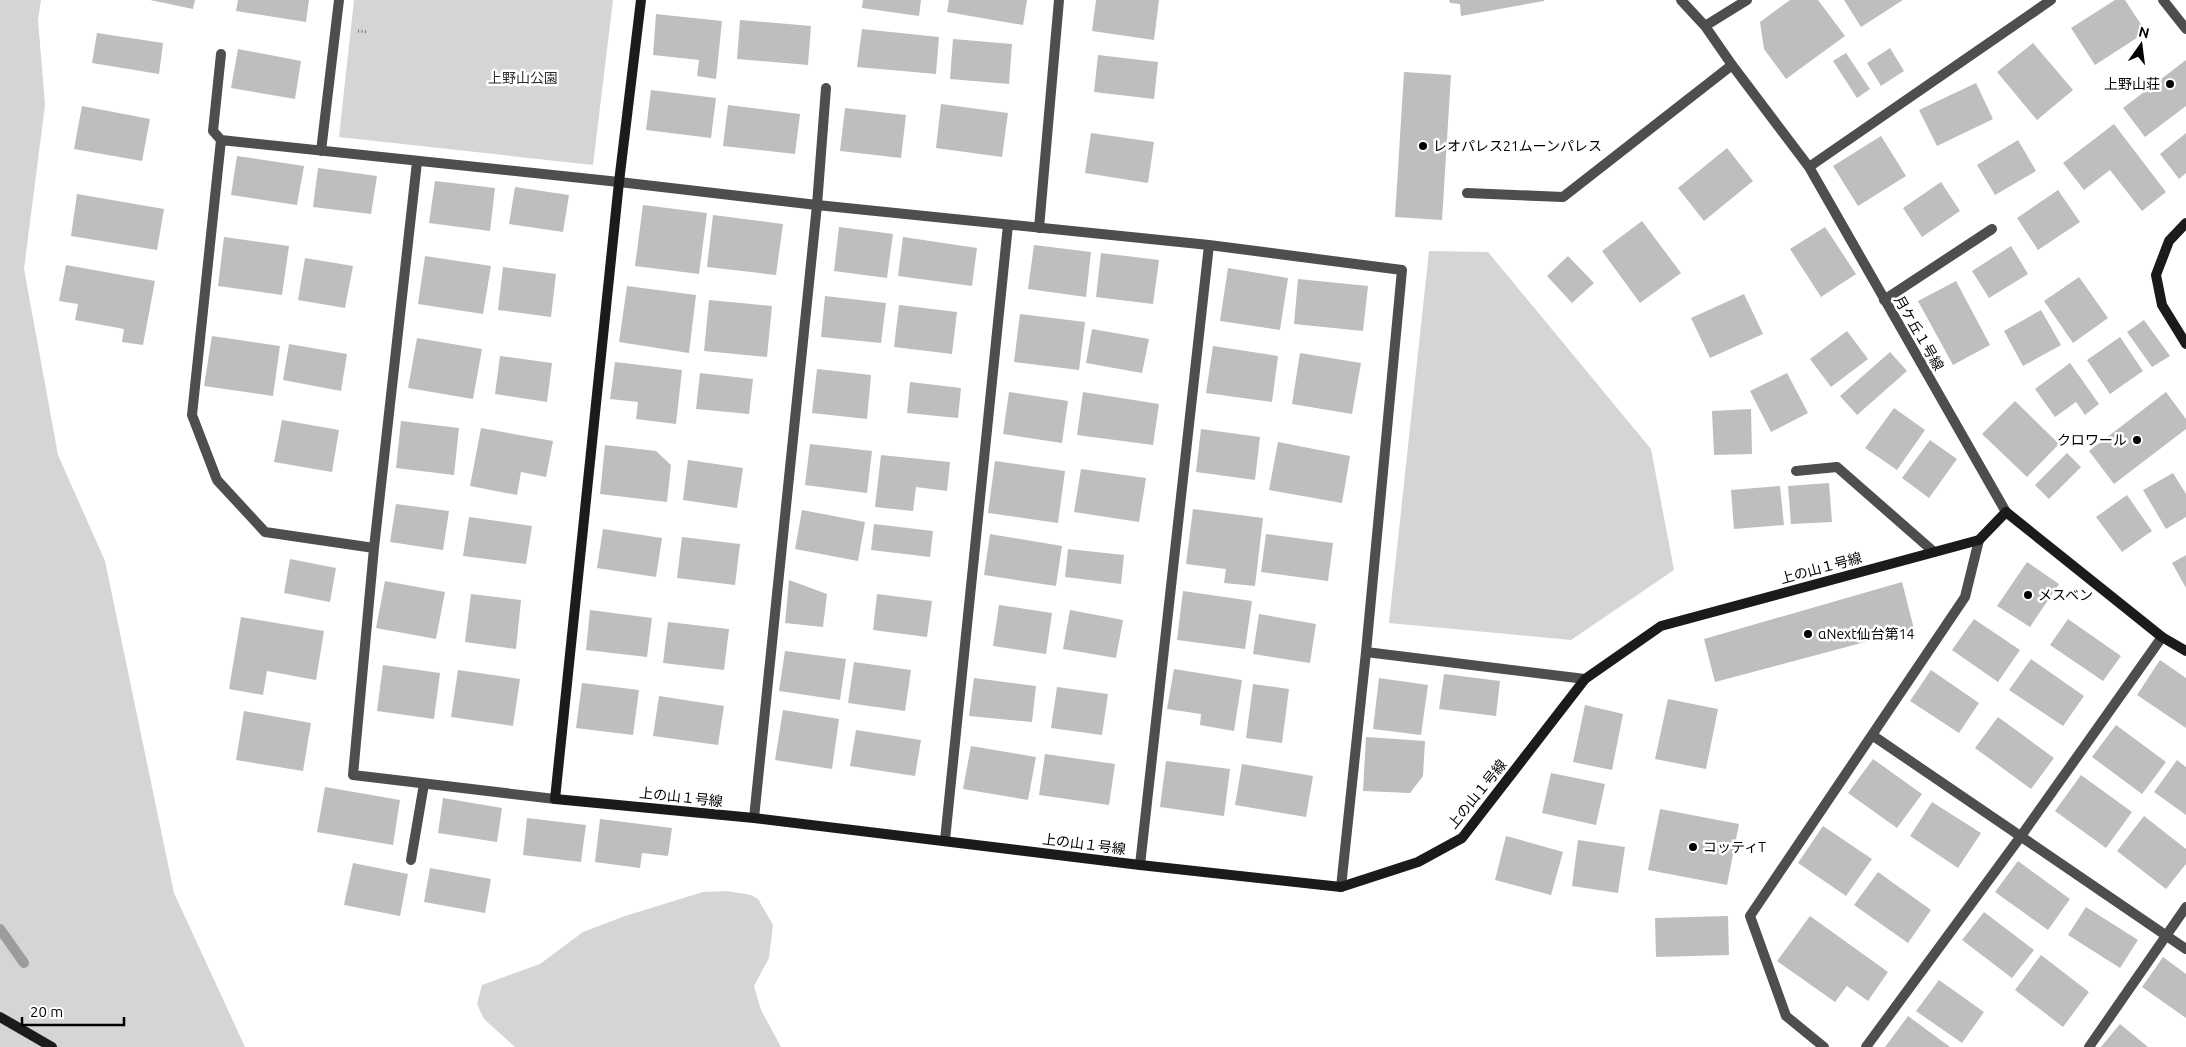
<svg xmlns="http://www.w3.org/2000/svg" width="2186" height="1047" font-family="Ubuntu,'Noto Sans JP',sans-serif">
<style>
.green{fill:#d5d5d5}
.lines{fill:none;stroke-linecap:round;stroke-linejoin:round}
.stream{stroke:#9c9c9c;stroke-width:10}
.building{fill:#bebebe}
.path{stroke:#707070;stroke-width:3;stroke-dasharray:1 2.5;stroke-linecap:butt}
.lane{stroke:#4e4e4e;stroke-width:10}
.street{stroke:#4e4e4e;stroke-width:10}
.secondary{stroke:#1b1b1b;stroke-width:10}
.poi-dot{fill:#000;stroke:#fff;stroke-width:2}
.labels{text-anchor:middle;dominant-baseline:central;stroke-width:5;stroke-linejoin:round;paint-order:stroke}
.park-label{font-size:14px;fill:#2c2c2c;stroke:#fff}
.poi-label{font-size:14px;fill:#000;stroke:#fff;text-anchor:start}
.street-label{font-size:14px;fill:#000;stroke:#fff}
</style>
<rect width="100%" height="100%" fill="#fff"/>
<path class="green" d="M0 0H41L38 20 45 105 24 269 58 455 105 561 174 893 245 1047H0Z
M354 0H613L593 165 339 137Z
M1429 251 1488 252 1651 449 1674 570 1571 640 1389 623Z
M727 891 751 895 758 899 773 925 769 958 754 986 761 1010 781 1047H515L484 1019 477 1004 482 985 540 964 583 932 625 916 703 892Z"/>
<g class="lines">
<path class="stream" d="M0 929 24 963"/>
</g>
<path class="building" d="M150 0H195L193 9Z
M238 0H309L306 22 236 11Z
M863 0H921L919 16 862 8Z
M949 0H1027L1023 25 947 12Z
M1096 0H1159L1154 40 1092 31Z
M1449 0H1544V1L1461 16 1460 4 1450 3Z
M1790 0H1818L1845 36 1786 79 1764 49 1760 22Z
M1844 0H1903L1861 27Z
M2115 0H2125L2146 32 2095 65 2071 28Z
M656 14 722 21 716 79 697 76 699 60 653 55Z
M740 20 811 26 808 65 737 59Z
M862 29 939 37 936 74 857 67Z
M97 33 163 43 159 74 92 63Z
M953 39 1012 44 1009 84 950 79Z
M2033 43 2073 90 2037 120 1997 72Z
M1890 48 1904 71 1881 86 1867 63Z
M238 49 301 61 295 99 231 88Z
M1846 53 1870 89 1857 98 1833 61Z
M1098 55 1158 62 1154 99 1094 92Z
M2186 60V106L2145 137 2123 108Z
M1404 72 1451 75 1442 220 1395 217Z
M1976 83 1993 119 1937 146 1919 110Z
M651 90 716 98 711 138 646 130Z
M941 104 1008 113 1002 157 936 148Z
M728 105 800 114 795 154 723 146Z
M82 106 150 119 142 161 74 149Z
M845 108 906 115 901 158 840 151Z
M2114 124 2166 192 2142 211 2110 170 2084 190 2063 163Z
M1091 133 1154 142 1148 183 1085 173Z
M2186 133V173L2179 179 2160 154Z
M1881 136 1906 176 1858 206 1833 166Z
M2018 140 2036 171 1995 195 1977 165Z
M1727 148 1753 181 1704 221 1678 188Z
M237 156 304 166 297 205 231 195Z
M318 168 377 176 371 214 313 207Z
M435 181 495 188 490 231 429 223Z
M1941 182 1960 211 1922 237 1903 208Z
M515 187 569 195 563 232 509 224Z
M2058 190 2080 222 2038 250 2017 218Z
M77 194 164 209 157 250 71 236Z
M643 205 707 213 699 274 635 266Z
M713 215 783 224 776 275 707 267Z
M1642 221 1681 273 1640 303 1602 251Z
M839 227 893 234 887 278 834 271Z
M1825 227 1856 274 1821 297 1790 249Z
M224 237 289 246 282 295 218 286Z
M903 237 977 248 972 286 898 276Z
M1034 245 1091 252 1086 297 1028 289Z
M2011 246 2028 274 1989 298 1972 271Z
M1101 253 1159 260 1153 304 1096 297Z
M425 256 491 266 483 314 418 304Z
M1568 256 1594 283 1572 303 1547 276Z
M305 258 353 266 345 308 298 300Z
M66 265 155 281 143 345 122 342 124 329 75 320 78 304 59 301Z
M503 267 556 274 551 317 498 310Z
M1228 268 1288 278 1280 330 1220 321Z
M2079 277 2108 318 2073 343 2044 301Z
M1298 279 1368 286 1363 331 1294 324Z
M1956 281 1990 345 1953 365 1918 301Z
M627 286 696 295 689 353 619 342Z
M1744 294 1763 334 1710 358 1691 318Z
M825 296 886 303 881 343 821 337Z
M709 300 772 306 767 357 704 351Z
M899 305 957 312 952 354 894 347Z
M2041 310 2061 345 2023 366 2004 331Z
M1020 314 1085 322 1079 370 1014 362Z
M2144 320 2170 356 2152 367 2127 332Z
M1092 329 1149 339 1142 373 1086 363Z
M1847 331 1868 359 1831 387 1810 359Z
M212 336 280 346 273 396 204 386Z
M2120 337 2143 371 2110 394 2087 360Z
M417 338 482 349 473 399 408 388Z
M289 344 347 354 341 391 283 380Z
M1213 346 1278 356 1272 402 1206 393Z
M1890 352 1907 371 1857 415 1840 396Z
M1300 353 1361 363 1352 414 1292 404Z
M500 356 552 363 547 402 495 394Z
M615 362 682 370 676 424 636 419 638 402 610 399Z
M2070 363 2099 404 2085 415 2076 402 2055 417 2035 389Z
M817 369 871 375 867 419 812 413Z
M700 373 753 379 749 414 696 409Z
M1787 373 1808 413 1771 432 1750 391Z
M910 382 961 388 958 418 907 413Z
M1009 392 1068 401 1062 443 1003 434Z
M1083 392 1159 404 1153 445 1077 435Z
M2166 392 2186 419V429L2114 484 2089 451Z
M2015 401 2059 444 2027 477 1982 434Z
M1894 408 1925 430 1897 470 1865 448Z
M1751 409 1752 454 1714 455 1712 411Z
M282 420 339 430 332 472 274 462Z
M401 421 459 428 454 475 396 468Z
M481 428 553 441 546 477 521 472 517 495 470 486Z
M1201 429 1260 437 1255 480 1196 472Z
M1930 440 1957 459 1929 498 1902 478Z
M1278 442 1350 456 1342 503 1269 490Z
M810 444 872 451 867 493 805 485Z
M605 445 656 451 671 465 667 502 600 494Z
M2067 453 2081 467 2049 499 2035 485Z
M881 455 950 462 947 491 916 487 913 511 875 507Z
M688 460 743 468 737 508 683 500Z
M995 461 1065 471 1058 523 988 513Z
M1081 469 1146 478 1139 522 1074 512Z
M2173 473 2186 494V517L2166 529 2143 490Z
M1829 483 1832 522 1791 524 1788 486Z
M1780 486 1784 525 1734 529 1731 490Z
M2127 495 2152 531 2122 552 2096 517Z
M396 504 449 511 443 550 390 542Z
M1193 509 1263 518 1255 586 1224 583 1226 569 1186 564Z
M802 510 865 522 858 561 795 549Z
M469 517 532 526 526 564 463 556Z
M874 524 933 531 930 557 871 550Z
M603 529 662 538 656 577 597 568Z
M990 534 1062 546 1056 586 984 575Z
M1266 534 1333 543 1328 581 1261 572Z
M682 537 740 544 735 585 677 578Z
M1068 549 1124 555 1121 584 1065 577Z
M2186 555V588L2172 563Z
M290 559 336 568 330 602 284 593Z
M2027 562 2059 584 2030 627 1997 606Z
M789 580 827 594 823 627 785 623Z
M385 581 445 592 436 639 376 628Z
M1902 582 1914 629 1715 682 1704 639Z
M1183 591 1252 601 1245 649 1177 640Z
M471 594 521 600 516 649 465 642Z
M877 594 932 601 927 637 873 630Z
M999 605 1052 613 1046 654 993 646Z
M590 610 652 618 647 657 586 650Z
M1070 610 1123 620 1116 658 1063 649Z
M1259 614 1316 624 1310 663 1253 654Z
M241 617 324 631 316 680 267 671 263 695 229 689Z
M1974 619 2020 650 1998 682 1952 650Z
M2068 619 2121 656 2103 681 2050 645Z
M668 622 729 629 724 670 663 663Z
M785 651 846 659 840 700 779 691Z
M2031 659 2084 696 2063 726 2009 690Z
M2160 660 2186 678V728L2137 695Z
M854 662 911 670 905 711 848 703Z
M383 665 440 673 434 719 377 711Z
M1174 669 1242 680 1234 731 1200 725 1201 714 1167 709Z
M458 670 520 679 513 726 451 717Z
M1931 670 1979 703 1959 733 1910 701Z
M1444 674 1500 681 1496 716 1439 709Z
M974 678 1036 686 1032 722 969 716Z
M1379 678 1428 685 1421 735 1373 729Z
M582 683 639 690 633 735 576 728Z
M1253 684 1289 689 1282 743 1246 738Z
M1057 687 1108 694 1102 735 1051 728Z
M659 696 724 706 718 745 653 736Z
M1668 699 1718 709 1706 769 1655 759Z
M1585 705 1623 714 1612 770 1573 762Z
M783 710 839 719 832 769 775 760Z
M244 711 311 723 303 771 236 760Z
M1998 717 2054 758 2031 789 1975 748Z
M2116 725 2166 762 2142 794 2092 757Z
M856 730 921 740 915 776 850 766Z
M1366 737 1425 741 1423 776 1410 793 1363 791Z
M971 746 1036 757 1028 800 963 789Z
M1045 754 1115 764 1109 805 1039 795Z
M1873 759 1922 794 1897 828 1848 793Z
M2177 760 2186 767V815L2154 792Z
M1166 761 1230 769 1224 816 1160 807Z
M1242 764 1313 776 1306 817 1235 805Z
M1551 773 1605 784 1596 825 1542 813Z
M2081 775 2132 812 2106 848 2055 811Z
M325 787 400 800 393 845 317 832Z
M443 798 502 808 497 842 438 833Z
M1932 802 1981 833 1958 868 1910 836Z
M1660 809 1739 824 1727 885 1648 870Z
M2144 816 2186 849V864L2166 889 2117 851Z
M527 818 586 825 581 862 523 855Z
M600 819 672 828 668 856 642 853 640 868 595 862Z
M1823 826 1872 859 1846 896 1798 863Z
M1506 836 1563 852 1551 895 1495 880Z
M1578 840 1625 847 1618 893 1572 886Z
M2018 861 2070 899 2048 930 1995 892Z
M353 863 408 874 400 916 344 905Z
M430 868 491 879 485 913 424 902Z
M1878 872 1931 910 1908 943 1854 905Z
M2086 907 2138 940 2120 968 2068 935Z
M1984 912 2034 950 2012 978 1962 940Z
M1728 916 1729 955 1656 957 1655 918Z
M1810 916 1888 972 1868 1001 1847 986 1835 1002 1777 961Z
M2041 955 2089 992 2063 1027 2015 990Z
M2163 957 2186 974V1018L2142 987Z
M1939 980 1984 1012 1962 1043 1916 1011Z
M1908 1016 1950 1047H1885Z
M2120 1024 2148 1047H2101Z"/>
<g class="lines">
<path class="path" d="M358 31 368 32"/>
<path class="lane" d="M1467 193 1563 197 1732 65
M1884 300 1992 229
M1796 471 1837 467 1934 552
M411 860 424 784"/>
<path class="street" d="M1681 0 1705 26 1732 65 1809 167 2006 512
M2163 0 2186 29
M1705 26 1747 0
M221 140 213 131 221 54
M321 151 339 0
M417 162 374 548 353 775 555 799
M1809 167 2051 0
M1039 228 1059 0
M374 548 265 532 217 480 192 415 221 140 619 182 817 205 1209 245 1402 270 1366 652 1341 887
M1366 652 1585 679
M1872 735 2186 949
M754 818 817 205 826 88
M945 840 1008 225
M1140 865 1209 245
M1824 1047 1786 1016 1750 916 1965 597 1979 540
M1866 1047 2021 836 2162 637
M2089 1047 2186 907"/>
<path class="secondary" d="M641 0 619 182 555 799 754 818 1140 865 1341 887 1418 862 1462 838 1585 679 1661 626 1979 540 2006 512 2162 637 2186 651
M2186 223 2169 241 2156 275 2162 305 2186 344
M0 1017 52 1047"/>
</g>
<g class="poi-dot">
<circle cx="2170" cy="84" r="5"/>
<circle cx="1423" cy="146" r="5"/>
<circle cx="2137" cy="440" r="5"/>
<circle cx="2028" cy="595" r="5"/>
<circle cx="1808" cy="634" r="5"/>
<circle cx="1693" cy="847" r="5"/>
</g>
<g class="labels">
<g class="park-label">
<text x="523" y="78">上野山公園</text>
</g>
<g class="poi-label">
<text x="2160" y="84" text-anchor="end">上野山荘</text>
<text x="1433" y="146">レオパレス21ムーンパレス</text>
<text x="2127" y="440" text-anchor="end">クロワール</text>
<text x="2038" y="595">メスベン</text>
<text x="1818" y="634">αNext仙台第14</text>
<text x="1703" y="847">コッティT</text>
</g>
<g class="street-label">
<text transform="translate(1919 333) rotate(60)">月ケ丘１号線</text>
<text transform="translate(1821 568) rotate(-15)">上の山１号線</text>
<text transform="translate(1477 794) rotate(-51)">上の山１号線</text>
<text transform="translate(681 797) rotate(6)">上の山１号線</text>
<text transform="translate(1084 844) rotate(7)">上の山１号線</text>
</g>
</g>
<g transform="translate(2141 45) rotate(14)" stroke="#ffffff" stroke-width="4" paint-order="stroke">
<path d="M0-4L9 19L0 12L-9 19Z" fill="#000000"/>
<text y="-8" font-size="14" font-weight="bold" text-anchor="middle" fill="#000000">N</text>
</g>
<path d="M22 1017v8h102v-8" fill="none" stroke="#000000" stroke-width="2.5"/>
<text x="30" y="1017" font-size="15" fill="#000000" stroke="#ffffff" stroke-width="4" paint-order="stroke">20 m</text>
</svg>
